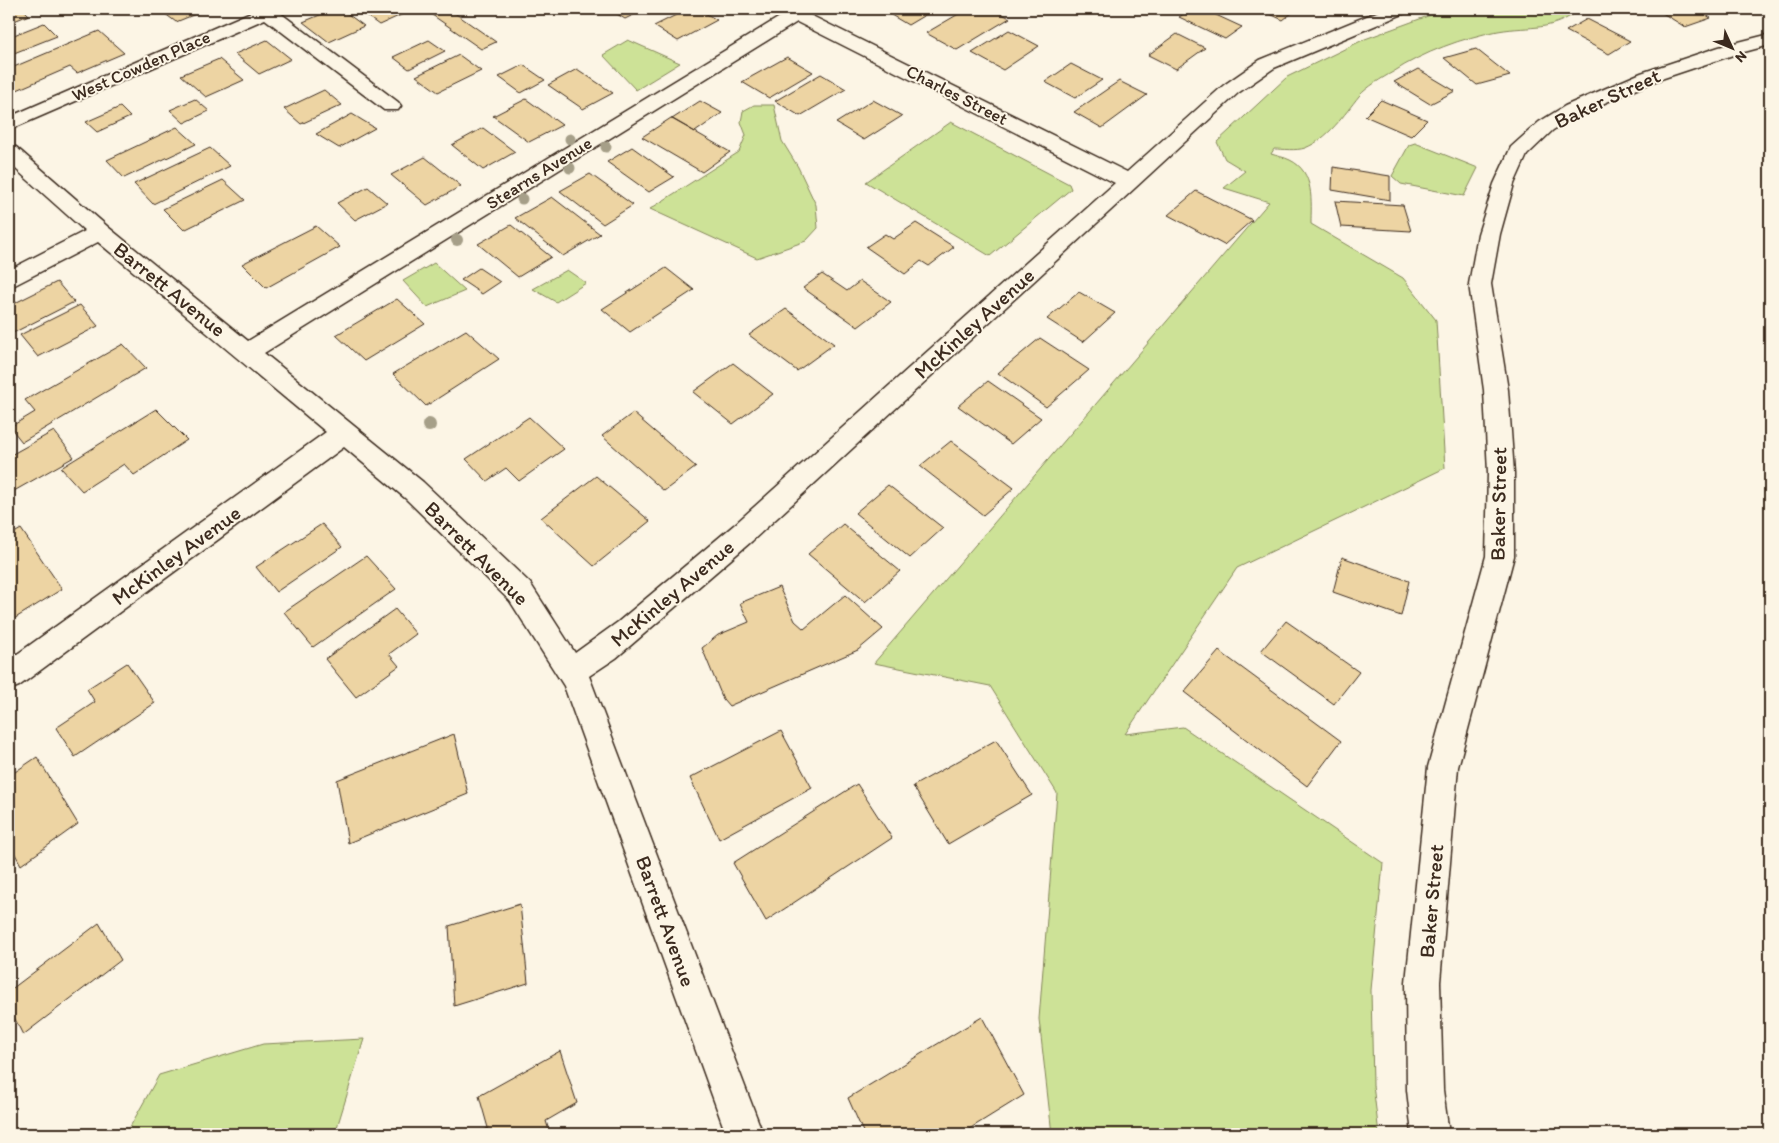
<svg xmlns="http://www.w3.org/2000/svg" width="1779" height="1143" font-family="Itim,sans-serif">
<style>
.green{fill:#cde297;stroke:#84865a}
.building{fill:#edd4a3;stroke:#3b2a1e}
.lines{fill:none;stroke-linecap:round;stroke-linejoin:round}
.minor-casing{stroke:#3b2a1e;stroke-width:3}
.tertiary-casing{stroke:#3b2a1e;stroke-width:3}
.minor{fill:#fcf5e5;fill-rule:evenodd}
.tertiary{fill:#fcf5e5;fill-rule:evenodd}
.tree{fill:#a69f88}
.labels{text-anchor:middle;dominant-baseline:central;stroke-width:4;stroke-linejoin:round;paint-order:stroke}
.far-street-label{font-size:18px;fill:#3b2a1e;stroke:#fcf5e5}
.street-label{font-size:21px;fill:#3b2a1e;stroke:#fcf5e5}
</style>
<rect width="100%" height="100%" fill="#fcf5e5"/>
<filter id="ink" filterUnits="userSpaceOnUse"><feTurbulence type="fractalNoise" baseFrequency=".02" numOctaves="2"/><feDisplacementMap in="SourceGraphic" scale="10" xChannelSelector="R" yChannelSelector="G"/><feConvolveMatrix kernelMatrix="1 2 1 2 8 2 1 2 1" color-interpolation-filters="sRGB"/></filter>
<g filter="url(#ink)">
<path class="green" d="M1447 9H1581C1549 33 1533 25 1498 31 1462 38 1424 52 1393 72 1382 78 1367 87 1359 96 1344 115 1328 139 1305 148 1296 151 1283 149 1274 149L1271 154C1277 156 1284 157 1290 160 1315 172 1311 202 1311 224L1403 278 1436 320 1445 468 1237 568 1125 734 1183 727 1383 863 1371 990 1373 1085 1379 1134H1052L1039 1019 1057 793 990 686 874 663 1269 202 1224 188 1245 171 1225 159 1217 142 1287 77 1365 39Z
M628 40 680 63 636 90 603 55Z
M754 105H774L782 141 798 167 816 205 818 228 806 241 757 258 650 209 739 152 746 135 741 122 743 111Z
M951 122 1069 184 1071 189 990 256 866 182Z
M1415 143 1478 168 1464 196 1401 184 1392 176 1409 145Z
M434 263 465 291 427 307 403 281Z
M567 270 586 283 556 302 533 289Z
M364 1039 335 1134H126L159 1075 263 1044Z"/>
<path class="building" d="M9 9H23L29 15 9 23Z
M173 9H172H208L176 22 164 13Z
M334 9H341L364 26 329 42 303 22Z
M357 9H414L379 25Z
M428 9H449L496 42 481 49 425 10Z
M609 9H645L625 19Z
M688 9H698L717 20 678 41 654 26Z
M881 9H935L908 25Z
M967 9H992L1010 18 957 50 926 33Z
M1191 9H1203L1242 27 1225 39 1179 17Z
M1259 9H1297L1283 20Z
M1656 9H1696L1711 18 1685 27Z
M1587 19 1630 41 1609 54 1566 31Z
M44 23 57 36 9 55V37Z
M1009 30 1039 46 1003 70 972 53Z
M99 31 124 53 77 73 70 67 17 90 9 83V69Z
M1177 34 1205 48 1176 69 1148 55Z
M267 40 291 59 259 74 235 54Z
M429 40 445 51 409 69 393 57Z
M1476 49 1510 76 1477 85 1444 58Z
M459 55 481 71 438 92 416 76Z
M787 57 813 72 769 98 742 82Z
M219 59 244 80 206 97 181 75Z
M1071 64 1102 80 1075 98 1045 82Z
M523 65 545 80 521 93 499 77Z
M577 69 613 93 583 109 548 85Z
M1418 69 1455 91 1430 104 1394 82Z
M821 74 846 89 800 116 775 101Z
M1119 81 1147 95 1102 128 1074 112Z
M324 90 342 105 301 124 284 109Z
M195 99 209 111 184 123 170 110Z
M526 99 562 125 529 142 493 116Z
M873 100 902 116 864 140 836 123Z
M1381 100 1427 120 1411 136 1365 116Z
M700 101 722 113 695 132 672 119Z
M120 107 130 117 97 132 86 122Z
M352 114 375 128 339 148 316 134Z
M671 118 730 152 702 172 642 137Z
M177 127 196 144 124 178 107 160Z
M483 128 515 152 483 170 452 145Z
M632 147 674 177 649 192 607 162Z
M210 148 230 166 153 204 134 184Z
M425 157 461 186 427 205 391 175Z
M1333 167 1390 176V200L1332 190Z
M590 174 633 205 603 224 560 191Z
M223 180 245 200 184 230 163 209Z
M368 187 387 203 355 220 337 203Z
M1196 191 1252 220 1224 245 1168 215Z
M552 197 600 234 563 256 515 218Z
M1335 201 1403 205 1411 231 1341 227Z
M916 223 954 247 929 266 921 261 905 274 866 247 885 234 893 239Z
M511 225 551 257 518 277 478 244Z
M316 226 340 247 266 288 242 264Z
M479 268 500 282 482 294 461 280Z
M666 268 694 290 630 332 602 309Z
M822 274 847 291 860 281 891 302 858 327 803 288Z
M57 282 74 302 11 334 9 306Z
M1079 292 1115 313 1083 342 1047 319Z
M397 299 425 324 364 361 336 335Z
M80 305 98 326 38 357 20 335Z
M786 309 834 344 797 371 749 335Z
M466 330 499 359 426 406 393 374Z
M1040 338 1089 370 1046 407 998 373Z
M123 344 146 368 22 442 10 427 35 412 25 400Z
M733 363 773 394 733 424 693 392Z
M988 381 1041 418 1011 444 958 406Z
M156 409 187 440 134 475 124 464 82 491 61 468Z
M633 413 696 467 664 491 602 436Z
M529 417 564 449 519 481 506 468 487 481 466 459Z
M54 431 74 457 14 491 9 484V456Z
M951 441 1014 488 983 515 920 466Z
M596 476 650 521 594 566 541 518Z
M888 485 943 528 910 558 855 513Z
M322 524 342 547 276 592 256 567Z
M843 524 900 571 865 602 808 554Z
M21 529 62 589 9 622V536Z
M366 556 396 589 313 647 284 612Z
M1342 557 1409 581 1401 616 1333 592Z
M779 587 795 621 804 629 845 595 883 629 858 650 729 706 723 699 702 648 718 635 749 622 740 603Z
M395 609 416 634 389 654 399 666 356 697 325 659Z
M1286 621 1359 672 1334 704 1261 651Z
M1219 651 1341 741 1307 786 1184 692Z
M127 663 155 703 75 757 56 728 95 702 87 689Z
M781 731 812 788 719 839 690 778Z
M454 734 468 794 348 843 337 780Z
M996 740 1032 795 948 844 913 786Z
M37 757 78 824 21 865 9 843V776Z
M857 784 892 838 766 921 733 863Z
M520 904 528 983 454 1006 449 926Z
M99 923 121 960 23 1035 9 1007V991Z
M982 1017 1024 1095 961 1134H864L848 1098Z
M560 1051 577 1103 546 1121 550 1134H477L488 1128 479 1096Z"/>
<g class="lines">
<defs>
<path id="minor" d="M258 9H281L279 12 398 102 401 106 398 110H384L265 19 9 130V117Z
M776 9H798L1127 172 1224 85 1260 60 1384 9H1408L1405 13 1274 68 1238 93 752 541 616 658 589 676 763 1134H726L564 686 510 601 405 498 344 447 19 686 9 690V660L326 432 98 242 9 288V270L85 231 9 163V146L16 147 108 227 248 341 783 15ZM797 22 1115 183 734 525 618 622 575 653 530 583 423 482 264 353Z"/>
<path id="tertiary" d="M1770 34V45L1733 55 1655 81 1579 114 1553 130 1527 155 1514 184 1500 234 1491 284 1508 390 1514 473V556L1458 767 1440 982 1443 1090 1449 1134H1412L1407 1090 1406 982 1428 767 1486 556 1488 473 1484 390 1469 284 1478 234 1494 184 1511 147 1539 122 1565 106 1641 73 1719 47Z"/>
</defs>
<use href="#minor" class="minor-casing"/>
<use href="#tertiary" class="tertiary-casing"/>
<use href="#minor" class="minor"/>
<use href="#tertiary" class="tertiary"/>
</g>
<g class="tree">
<circle cx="570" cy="139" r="5.5"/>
<circle cx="606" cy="147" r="5.5"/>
<circle cx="570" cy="168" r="5.5"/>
<circle cx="522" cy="199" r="5.5"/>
<circle cx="457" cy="240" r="6"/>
<circle cx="429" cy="425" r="7"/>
</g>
</g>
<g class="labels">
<g class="far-street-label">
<text transform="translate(141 66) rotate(-24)">West Cowden Place</text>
<text transform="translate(957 95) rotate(27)">Charles Street</text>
<text transform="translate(539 173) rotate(-32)">Stearns Avenue</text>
</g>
<g class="street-label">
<text transform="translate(1607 98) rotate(-25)">Baker Street</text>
<text transform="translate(170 289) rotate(39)">Barrett Avenue</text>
<text transform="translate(974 323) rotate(-42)">McKinley Avenue</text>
<text transform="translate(1498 504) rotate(-89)">Baker Street</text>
<text transform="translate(477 553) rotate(45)">Barrett Avenue</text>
<text transform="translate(176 555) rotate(-36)">McKinley Avenue</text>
<text transform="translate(672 593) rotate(-40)">McKinley Avenue</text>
<text transform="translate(1431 901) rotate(-85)">Baker Street</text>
<text transform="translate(666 921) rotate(70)">Barrett Avenue</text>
</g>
</g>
<rect width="1779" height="1143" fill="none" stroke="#fcf5e5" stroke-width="30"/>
<rect x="15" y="15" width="1749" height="1113" fill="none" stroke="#3b2a1e" stroke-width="2" filter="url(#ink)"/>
<g transform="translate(1732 48) rotate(134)" stroke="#fcf5e5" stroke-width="4" paint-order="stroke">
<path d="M0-4L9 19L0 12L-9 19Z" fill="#3b2a1e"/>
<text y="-8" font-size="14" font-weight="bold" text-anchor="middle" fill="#3b2a1e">N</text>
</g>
</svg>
